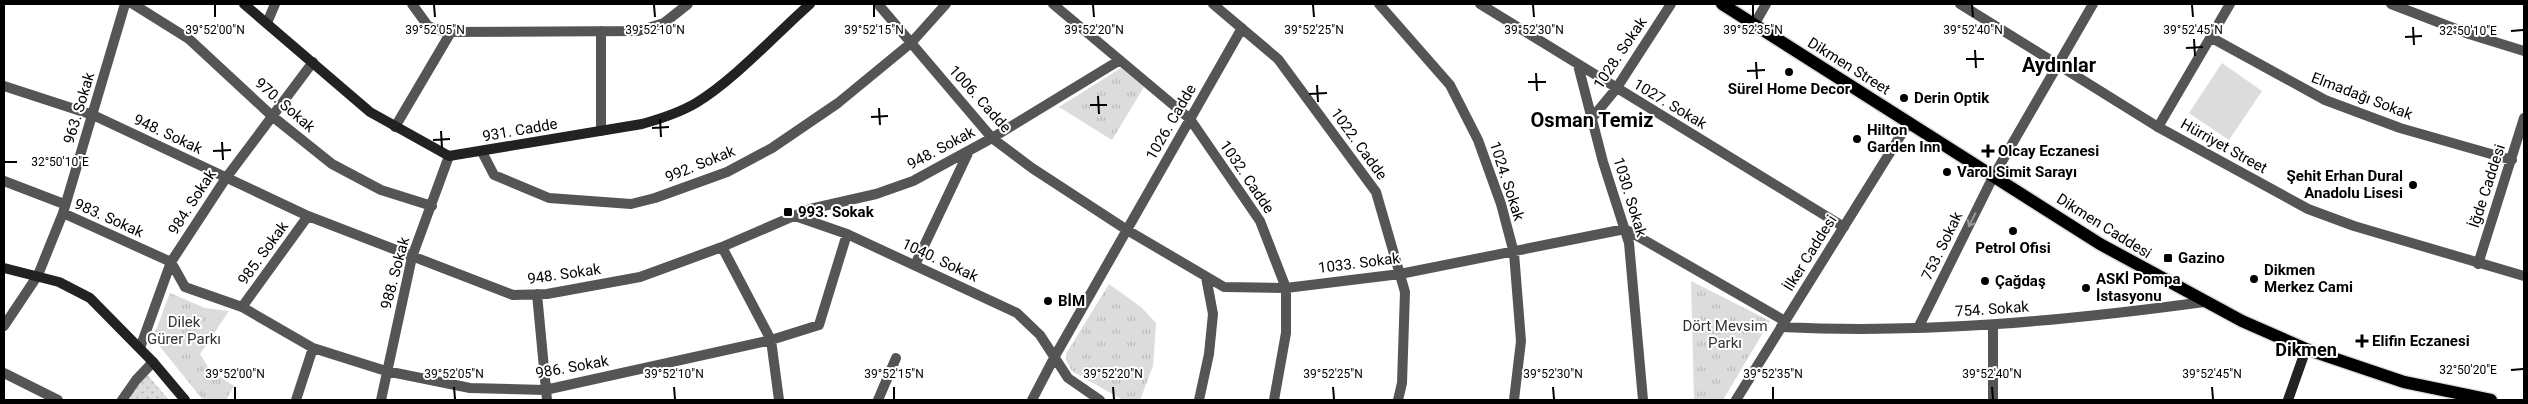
<svg xmlns="http://www.w3.org/2000/svg" width="2528" height="404" font-family="Roboto,sans-serif">
<style>
.grass{fill:url(#grass-dots)}
.park{fill:url(#park-tufts)}
.pitch{fill:#dcdcdc}
.lines{fill:none;stroke-linecap:round;stroke-linejoin:round}
.primary-casing{stroke:#dbdbdb;stroke-width:15}
.minor{stroke:#555;stroke-width:10}
.tertiary{stroke:#555;stroke-width:10}
.secondary{stroke:#222;stroke-width:10}
.primary{stroke:#000;stroke-width:12}
.oneway{stroke:#999}
.ticks{fill:none;stroke:#000;stroke-width:2}
.poi-dot{fill:#000;stroke:#fff;stroke-width:2}
.labels{text-anchor:middle;dominant-baseline:central;stroke-width:4;stroke-linejoin:round;paint-order:stroke}
.street-label{font-size:15px;fill:#000;stroke:#fff}
.poi-label{font-size:15px;font-weight:bold;fill:#000;stroke:#fff;text-anchor:start}
.park-label{font-size:15px;fill:#333;stroke:#fff}
.quarter-label{font-size:18px;font-weight:bold;fill:#000;stroke:#fff}
.district-label{font-size:20px;font-weight:bold;fill:#000;stroke:#fff}
.ticks-label{font-size:12px;text-anchor:middle;fill:#000;stroke:#fff;stroke-width:4;stroke-linejoin:round;paint-order:stroke}
</style>
<defs>
<pattern id="grass-dots" width="8" height="8" patternUnits="userSpaceOnUse" patternTransform="scale(1.25)"><rect width="8" height="8" fill="#dcdcdc"/><path d="M2 2h.1M6 6h.1" fill="none" stroke="#bbb" stroke-width="1.8" stroke-linecap="round"/></pattern>
<pattern id="park-tufts" width="24" height="20" patternUnits="userSpaceOnUse" patternTransform="scale(1.25)"><rect width="24" height="20" fill="#dcdcdc"/><path d="M3 7l-1-3M5 7V3M7 7l1-3M15 17l-1-3M17 17v-4M19 17l1-3" fill="none" stroke="#bbb"/></pattern>
</defs>
<rect width="100%" height="100%" fill="#fff"/>
<path class="grass" d="M146 373 169 400H124Z"/>
<path class="park" d="M1121 68 1144 87 1112 140 1059 107Z
M1691 281 1770 321 1723 400H1694Z
M1109 284 1141 307 1156 323 1153 366 1140 400H1123L1072 371 1066 360V354Z
M170 293 205 308 229 311 200 354 210 370 234 386 226 400H203L153 338Z"/>
<path class="pitch" d="M2222 63 2262 91 2229 140 2189 113Z"/>
<g class="lines">
<defs>
<path id="primary" d="M1722 4 2100 244 2242 321 2306 349 2404 382 2491 400"/>
</defs>
<use href="#primary" class="primary-casing"/>
<path class="minor" d="M133 4 189 39 272 116 332 164 381 190 432 206
M412 4 428 26 445 32 638 31 664 23 688 4
M878 4 992 138 1032 168 1127 230 1224 287 1286 288 1400 274 1625 229 1785 321
M1053 4 1190 119 1260 221 1286 288V333L1274 400
M1213 4 1278 59 1376 192 1405 292 1402 383 1398 400
M1379 4 1450 85 1478 140 1501 204 1514 253 1521 341 1514 400
M1480 4 1844 227
M2391 4 2469 34 2524 51
M267 23 275 4
M1754 25 1766 4
M2212 38 2325 100 2400 128 2512 160
M1578 65 1603 162 1629 243 1643 400
M4 86 93 115 308 216 513 295 547 294 640 277 722 247 810 209 876 194 913 181 992 138 1120 60
M1592 118 1616 89 1671 4
M395 127 451 32
M2158 127 2230 4
M601 131V31
M482 152 494 175 549 198 631 204 655 198 727 172 772 148 838 103 911 43 946 4
M4 181 64 204
M63 213 171 262
M795 216 847 234 1017 313 1040 335 1068 378 1100 400
M722 247 771 340 779 400
M171 262 185 287 242 307 313 348 386 371 470 388 545 390 771 340 819 325 847 234
M2478 264 2524 118
M915 265 969 151
M537 294 547 400
M242 307 308 216
M4 326 38 275 63 213 125 4
M1781 327C1923 334 2064 321 2204 302
M1918 328 1993 177 2093 4
M140 348 171 262 226 178 313 62
M4 373 58 400
M122 400 136 380 153 362
M296 400 313 348
M381 400 412 257 449 156
M878 400 896 358
M1032 400 1055 356 1242 28
M1199 400 1209 354 1213 314 1206 277
M1993 400V325"/>
<path class="tertiary" d="M1960 4 2158 127 2308 209 2354 226 2524 276
M1736 400 1909 122"/>
<path class="secondary" d="M244 4 370 112 449 156 642 124C660 119 679 113 696 103 734 80 776 34 810 4
M4 268 59 282 90 298 153 362 185 400
M2288 400 2306 349"/>
<use href="#primary" class="primary"/>
</g>
<defs><path id="oneway-shaft" d="M-6 0H5M1.5-3L5.5 0L1.5 3" fill="none" stroke-width="1.6" stroke-linecap="round" stroke-linejoin="round" transform="scale(1.25)"/></defs>
<use class="oneway" href="#oneway-shaft" transform="translate(1972 220) rotate(116)"/>
<path class="ticks" d="M215 5V17M434 5 435 17M654 5 655 17M874 5V17M1093 5 1094 17M1313 5 1314 17M1533 5 1534 17M1753 5V17M1972 5 1973 17M2192 5 2193 17M2413 27 2414 45M2511 31 2523 30M2405 37 2422 36M2194 39 2195 56M2186 48 2203 47M1975 50 1976 68M1966 59H1984M1756 62 1757 79M1747 71 1765 70M1536 73 1537 91M1528 82H1546M1317 85 1318 102M1309 94 1327 93M1098 96 1099 114M1090 105H1107M879 108 880 125M871 117 888 116M660 119 661 137M652 128 669 127M441 131 442 148M433 140 450 139M222 142 223 160M213 151 231 150M5 162H17M2511 370 2523 369M235 387V399M454 387 455 399M674 387 675 399M894 387V399M1113 387 1114 399M1333 387 1334 399M1553 387 1554 399M1773 387V399M1992 387 1993 399M2212 387 2213 399"/>
<g class="poi-dot">
<circle cx="1789" cy="72" r="5"/>
<circle cx="1904" cy="98" r="5"/>
<circle cx="1857" cy="139" r="5"/>
<path d="M1985.5 143.5h5v5h5v5h-5v5h-5v-5h-5v-5h5z"/>
<circle cx="1947" cy="172" r="5"/>
<circle cx="2413" cy="185" r="5"/>
<rect x="783" y="207" width="10" height="10" rx="2.5"/>
<circle cx="2013" cy="231" r="5"/>
<rect x="2163" y="253" width="10" height="10" rx="2.5"/>
<circle cx="2254" cy="279" r="5"/>
<circle cx="1985" cy="281" r="5"/>
<circle cx="2086" cy="288" r="5"/>
<circle cx="1048" cy="301" r="5"/>
<path d="M2359.5 333.5h5v5h5v5h-5v5h-5v-5h-5v-5h5z"/>
</g>
<g class="labels">
<g class="street-label">
<text transform="translate(1620 53) rotate(-56)">1028. Sokak</text>
<text transform="translate(1849 66) rotate(32)">Dikmen Street</text>
<text transform="translate(2362 96) rotate(21)">Elmadağı Sokak</text>
<text transform="translate(980 99) rotate(48)">1006. Cadde</text>
<text transform="translate(1670 104) rotate(31)">1027. Sokak</text>
<text transform="translate(285 105) rotate(41)">970. Sokak</text>
<text transform="translate(79 108) rotate(-73)">963. Sokak</text>
<text transform="translate(1171 122) rotate(-60)">1026. Cadde</text>
<text transform="translate(520 130) rotate(-10)">931. Cadde</text>
<text transform="translate(168 134) rotate(25)">948. Sokak</text>
<text transform="translate(1359 144) rotate(54)">1022. Cadde</text>
<text transform="translate(2224 146) rotate(29)">Hürriyet Street</text>
<text transform="translate(941 148) rotate(-28)">948. Sokak</text>
<text transform="translate(700 164) rotate(-22)">992. Sokak</text>
<text transform="translate(1247 177) rotate(56)">1032. Cadde</text>
<text transform="translate(1507 181) rotate(72)">1024. Sokak</text>
<text transform="translate(2487 186) rotate(-72)">İğde Caddesi</text>
<text transform="translate(1630 197) rotate(73)">1030. Sokak</text>
<text transform="translate(192 202) rotate(-57)">984. Sokak</text>
<text transform="translate(109 218) rotate(24)">983. Sokak</text>
<text transform="translate(2104 226) rotate(32)">Dikmen Caddesi</text>
<text transform="translate(1942 246) rotate(-64)">753. Sokak</text>
<text transform="translate(263 253) rotate(-54)">985. Sokak</text>
<text transform="translate(1810 253) rotate(-58)">İlker Caddesi</text>
<text transform="translate(940 260) rotate(25)">1040. Sokak</text>
<text transform="translate(1359 263) rotate(-7)">1033. Sokak</text>
<text transform="translate(395 273) rotate(-75)">988. Sokak</text>
<text transform="translate(564 274) rotate(-8)">948. Sokak</text>
<text transform="translate(1992 309) rotate(-4)">754. Sokak</text>
<text transform="translate(572 367) rotate(-10)">986. Sokak</text>
</g>
<g class="poi-label">
<text x="1789" y="89" text-anchor="middle">Sürel Home Decor</text>
<text x="1914" y="98">Derin Optik</text>
<text x="1867" y="130">Hilton<tspan x="1867" dy="17">Garden Inn</tspan></text>
<text x="1998" y="151">Olcay Eczanesi</text>
<text x="1957" y="172">Varol Simit Sarayı</text>
<text x="2403" y="176" text-anchor="end">Şehit Erhan Dural<tspan x="2403" dy="17">Anadolu Lisesi</tspan></text>
<text x="798" y="212">993. Sokak</text>
<text x="2013" y="248" text-anchor="middle">Petrol Ofisi</text>
<text x="2178" y="258">Gazino</text>
<text x="2264" y="270">Dikmen<tspan x="2264" dy="17">Merkez Cami</tspan></text>
<text x="2096" y="279">ASKİ Pompa<tspan x="2096" dy="17">İstasyonu</tspan></text>
<text x="1995" y="281">Çağdaş</text>
<text x="1058" y="301">BİM</text>
<text x="2372" y="341">Elifin Eczanesi</text>
</g>
<g class="park-label">
<text x="184" y="322">Dilek<tspan x="184" dy="17">Gürer Parkı</tspan></text>
<text x="1725" y="326">Dört Mevsim<tspan x="1725" dy="17">Parkı</tspan></text>
</g>
<g class="quarter-label">
<text x="2306" y="349">Dikmen</text>
</g>
<g class="district-label">
<text x="2059" y="65">Aydınlar</text>
<text x="1592" y="120">Osman Temiz</text>
</g>
</g>
<g class="ticks-label">
<text x="215" y="34">39°52'00"N</text>
<text x="435" y="34">39°52'05"N</text>
<text x="655" y="34">39°52'10"N</text>
<text x="874" y="34">39°52'15"N</text>
<text x="1094" y="34">39°52'20"N</text>
<text x="1314" y="34">39°52'25"N</text>
<text x="1534" y="34">39°52'30"N</text>
<text x="1753" y="34">39°52'35"N</text>
<text x="1973" y="34">39°52'40"N</text>
<text x="2193" y="34">39°52'45"N</text>
<text x="2468" y="35">32°50'10"E</text>
<text x="60" y="166">32°50'10"E</text>
<text x="2468" y="374">32°50'20"E</text>
<text x="235" y="378">39°52'00"N</text>
<text x="454" y="378">39°52'05"N</text>
<text x="674" y="378">39°52'10"N</text>
<text x="894" y="378">39°52'15"N</text>
<text x="1113" y="378">39°52'20"N</text>
<text x="1333" y="378">39°52'25"N</text>
<text x="1553" y="378">39°52'30"N</text>
<text x="1773" y="378">39°52'35"N</text>
<text x="1992" y="378">39°52'40"N</text>
<text x="2212" y="378">39°52'45"N</text>
</g>
<rect width="2528" height="404" fill="none" stroke="#000000" stroke-width="10"/>
</svg>
